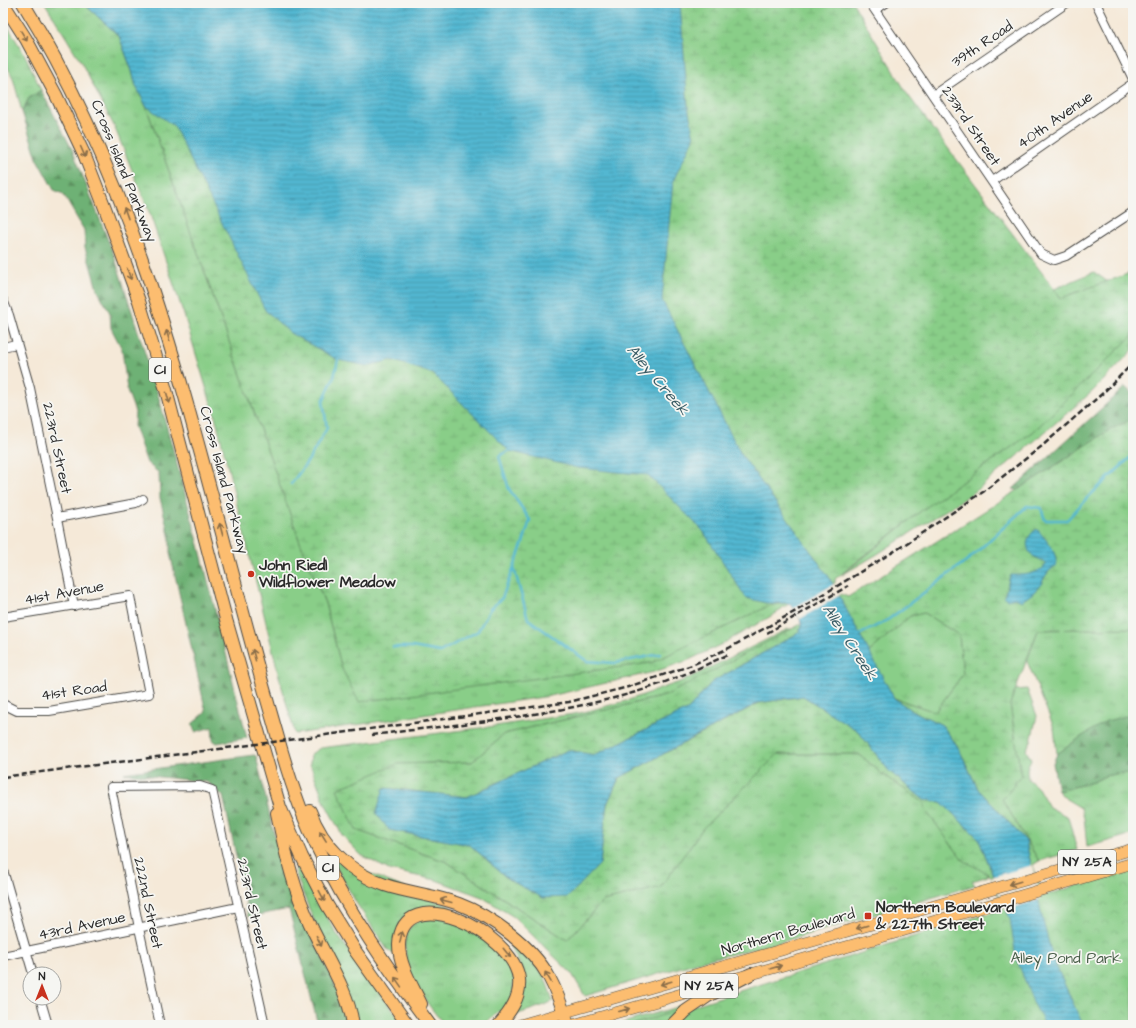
<svg xmlns="http://www.w3.org/2000/svg" width="1136" height="1028" font-family="'Architects Daughter',sans-serif">
<style>
.grass{fill:url(#grass-tufts);stroke:#5a7c5a}
.forest{fill:url(#forest-firs);stroke:#4c6e50}
.wetland{fill:url(#wetland-marsh);stroke:#5a7c5a}
.park{fill:url(#park-crowns);stroke:#5a7c5a}
.water{fill:url(#water-rules);stroke:#3e717e}
.pier{fill:#f5e9d8}
.lines{fill:none;stroke-linecap:round;stroke-linejoin:round}
.stream{stroke:#52b7d1;stroke-width:2.5}
.minor-casing{stroke:#494845;stroke-width:10}
.major-casing{stroke:#494845;stroke-width:12}
.highway-casing{stroke:#494845;stroke-width:14}
.minor{stroke:#fff;stroke-width:8}
.major{stroke:#fcbd6f;stroke-width:11}
.highway{stroke:#fcbd6f;stroke-width:12}
.rail{stroke:#2b2b2b;stroke-width:2.5;stroke-dasharray:6 3;stroke-linecap:butt}
.oneway{stroke:#896d4a}
.poi-dot{fill:#c8321e;stroke:#f6f6f2;stroke-width:1.5}
.labels{text-anchor:middle;dominant-baseline:central;stroke-width:3.5;stroke-linejoin:round;paint-order:stroke}
.shield{fill:#f6f6f2;stroke:#686867;stroke-width:1}
.shield-label{font-size:14px;font-weight:bold;fill:#2b2b2b}
.street-label{font-size:15px;fill:#2b2b2b;stroke:#f6f6f2}
.poi-label{font-size:15px;font-weight:bold;fill:#2b2b2b;stroke:#f6f6f2;text-anchor:start}
.park-label{font-size:15px;fill:#475c47;stroke:#f6f6f2}
.water-label{font-size:16px;font-style:italic;fill:#395c65;stroke:#f6f6f2}
</style>
<defs>
<pattern id="grass-tufts" width="24" height="20" patternUnits="userSpaceOnUse"><rect width="24" height="20" fill="#89ce88"/><path d="M3 7l-1-3M5 7V3M7 7l1-3M15 17l-1-3M17 17v-4M19 17l1-3" fill="none" stroke="#76b176"/></pattern>
<pattern id="forest-firs" width="22" height="20" patternUnits="userSpaceOnUse"><rect width="22" height="20" fill="#6eb174"/><path d="M5 1l3.5 6h-7zM16 11l3.5 6h-7z" fill="#5b905f"/></pattern>
<pattern id="wetland-marsh" width="20" height="14" patternUnits="userSpaceOnUse"><rect width="20" height="14" fill="#89ce88"/><path d="M1 5h8M5 5V1M11 12h8M15 12V8" fill="none" stroke="#76b176"/></pattern>
<pattern id="park-crowns" width="20" height="18" patternUnits="userSpaceOnUse"><rect width="20" height="18" fill="#89ce88"/><path d="M2 6a3 3 0 1 1 6 0M12 15a3 3 0 1 1 6 0" fill="none" stroke="#76b176"/></pattern>
<pattern id="water-rules" width="6" height="5" patternUnits="userSpaceOnUse"><rect width="6" height="5" fill="#52b7d1"/><path d="M0 2.5h6" fill="none" stroke="#4495aa"/></pattern>
</defs>
<rect width="100%" height="100%" fill="#f6f6f2"/>
<filter id="ink" filterUnits="userSpaceOnUse"><feTurbulence type="fractalNoise" baseFrequency=".025" numOctaves="2"/><feDisplacementMap in="SourceGraphic" scale="8" xChannelSelector="R" yChannelSelector="G"/><feConvolveMatrix kernelMatrix="1 2 1 2 8 2 1 2 1" color-interpolation-filters="sRGB"/></filter>
<filter id="wash" filterUnits="userSpaceOnUse"><feTurbulence type="fractalNoise" baseFrequency=".012" numOctaves="4" result="noise"/><feDisplacementMap in="SourceGraphic" scale="16" xChannelSelector="R" yChannelSelector="G"/><feGaussianBlur stdDeviation="0.9" result="paint"/><feColorMatrix in="noise" values="0 0 0 0 0 0 0 0 0 0 0 0 0 0 0 0 0 1.4 0 .05"/><feComposite in="paint" operator="in"/></filter>
<g filter="url(#wash)">
<rect width="100%" height="100%" fill="#f5e9d8"/>
<path class="grass" d="M45 3H83L119 36 132 71 136 86 146 106 300 542 325 603 342 669 651 663 771 604 788 603 789 604 782 608 780 611 724 643 689 660 654 672 550 696 295 734 280 680 217 423 184 315 150 214 114 126 81 62Z
M3 18 27 59 41 90 29 98 22 112 13 78 3 58Z
M1094 272 1108 282 1133 272V350L1093 391 976 491 876 555 842 575 921 511 1062 299 1054 289Z
M924 613 959 635 963 674 935 712 894 698 868 653 910 616Z
M1132 628 1133 717 1127 716 1081 737 1057 754 1054 728 1027 661 1038 630Z
M788 629H793L665 696 504 734 472 762 398 764 356 830 447 862 567 940 603 901 661 887 703 828 778 754H859L882 774 923 802 926 811 977 849 988 876 972 881 975 885 771 945 705 960 585 996 572 974 514 917 482 897 436 880 389 870 361 855 342 835 325 803 310 764 311 754 320 748 496 726 580 713 626 701 685 680Z
M1027 689 1037 716 1031 741 1026 750 1031 760 1027 769 1028 779 1038 788 1049 807 1068 817 1077 850 1039 861 1002 799 1021 776 1010 704 1015 690Z
M1122 773 1133 774V834L1087 847 1084 818 1081 808 1066 799 1058 791 1093 782 1105 776Z
M327 851 338 861 449 906 453 910 424 908 406 914 396 934V956L387 949 357 904Z
M297 867 301 870 336 933 404 1025H357L304 896 295 871Z
M438 917 461 923 508 958 514 977 513 996 503 1013 499 1011 484 1024 479 1025H445C426 1004 400 967 406 938 407 931 411 924 417 921 422 918 432 918 438 917Z
M510 947 517 948 531 959 544 975 553 1001 545 1005 512 1016 523 984 520 965Z
M684 1005 668 1019 664 1025H616Z"/>
<path class="forest" d="M41 90 72 149 114 255 157 391 199 545 247 738 217 743 213 740 212 727 195 732 192 724 206 712 170 553V539L160 498 159 473 147 463 134 426 135 412 127 390 122 349 111 328 110 313 97 289 85 247 84 230 63 194 54 190 38 161 22 112 29 98Z
M1125 387 1133 394V419L1113 428 1018 490 1013 489Z
M1127 716 1133 717V774L1122 773 1105 776 1093 782 1058 791 1053 763 1057 754 1081 737 1106 721Z
M254 755 256 756 277 846 291 890 339 993 348 1025H318L289 909 248 917 244 892 223 796 207 782 124 773Z"/>
<path class="wetland" d="M83 3H353L788 603 771 605 651 663 359 702 342 669 325 603 300 542 146 106 136 86 132 71 119 36Z
M655 3H853L908 95 1061 298 1133 272V335L1033 432 921 511 835 579V583L832 585 829 577 662 384Z
M1133 419 1132 628 1038 630 1010 704 1021 776 1002 799 1039 861 1033 865 1044 899 1133 1025 1043 921 1026 841 978 789 958 747 942 725 909 709 894 698 935 712 963 674 959 635 924 613 910 616 868 653 839 596 841 594 848 597 1018 490 1113 428Z
M801 624 802 626 798 633 712 682 689 709 594 755 568 750 467 797 384 788 389 830 470 845 508 879 543 898 600 864 607 804 619 778 759 703 803 696 858 731 889 771 924 800 941 802 979 839 1010 919 1004 911 991 876 963 860 926 811 923 802 882 774 859 754H778L703 828 661 887 603 901 567 940 447 862 356 830 337 789 398 764 472 762 504 734 665 696Z"/>
<path class="park" d="M1133 868V1025H631Z"/>
<path class="water" d="M83 3H680L688 106 694 138 673 181 662 300 741 454 829 577 894 698 909 709 942 725 958 747 978 789 1026 841 1043 921 1053 959 1083 1025H1045L1033 1002 1016 957 1010 919 979 839 941 802 924 800 889 771 858 731 803 696 758 703 619 778 607 804 600 864 568 897 543 898 508 879 470 845 389 830 376 813 384 788 467 797 568 750 594 755 689 709 712 682 798 633 802 626 800 619 794 608 788 603 771 604 746 598 703 531 648 475 578 468 509 451 433 374 392 360 367 366 338 360 290 333 265 310 174 126 146 106 136 86 132 71 119 36Z
M1037 529C1045 539 1058 551 1056 566L1049 571 1044 578 1042 583 1033 593 1022 601 1015 598 1007 600 1004 596C1008 588 1007 581 1011 575 1027 575 1035 575 1047 564 1043 561 1037 559 1033 556 1023 547 1027 535 1037 529Z"/>
<path class="pier" d="M834 584 840 595 800 619 794 608Z
M1033 865 1041 899 1005 910 991 877Z"/>
<g class="lines">
<path class="stream" d="M291 484 308 461 327 428 323 401 334 377 338 360
M514 568 528 619 587 661 615 663 660 654
M859 635 889 619 970 558 1027 506 1041 508 1045 520H1067L1086 499 1133 455
M393 647H412L440 652 478 631 490 609 502 598 523 543 530 520 509 489 499 456 509 451"/>
</g>
</g>
<g filter="url(#ink)">
<g class="lines">
<defs>
<path id="minor" d="M870 3 1041 254 1054 260 1066 256 1133 212
M1096 3 1133 79
M875 10 886 3
M933 95 1067 3
M992 181 1133 83
M3 300 9 315 30 388 57 518 74 606
M3 347 16 344
M57 518 136 503 143 499
M3 617 130 596 149 694 49 711H17L3 704
M3 870 33 974
M3 956 238 907
M40 998 48 1025
M160 1025 139 928 111 787 200 786 212 790 265 1025"/>
<path id="major" d="M520 1025 1133 849
M573 1025 888 935 1133 863"/>
<path id="highway" d="M3 3 26 39 56 95 84 154 105 208 139 301 166 390 227 623 280 807 302 857 327 905 356 952 408 1025
M23 3C135 184 182 384 236 586 249 635 262 683 276 731 287 771 299 810 317 847 347 910 388 969 430 1025
M310 811C322 845 351 874 385 885 409 893 435 895 459 904 491 916 532 946 549 977 557 992 563 1009 568 1025
M277 813C284 846 291 879 304 910 318 947 348 986 353 1025
M421 1004C413 987 399 965 399 945 401 878 513 932 519 979 521 997 510 1012 499 1025
M672 1025 686 1011 708 996 751 974"/>
</defs>
<use href="#minor" class="minor-casing"/>
<use href="#major" class="major-casing"/>
<use href="#highway" class="highway-casing"/>
<use href="#minor" class="minor"/>
<use href="#major" class="major"/>
<use href="#highway" class="highway"/>
<path class="rail" d="M767 633 848 586
M372 735C458 724 545 717 629 694 662 685 695 670 727 655
M3 777 296 739 569 702 628 687 692 665 729 648 796 611 898 549 983 492 1042 446 1103 393 1133 363"/>
</g>
<defs><path id="oneway-shaft" d="M-6 0H5M1.5-3L5.5 0L1.5 3" fill="none" stroke-width="1.6" stroke-linecap="round" stroke-linejoin="round"/></defs>
<g class="oneway">
<use href="#oneway-shaft" transform="translate(24 36) rotate(58)"/>
<use href="#oneway-shaft" transform="translate(83 152) rotate(66)"/>
<use href="#oneway-shaft" transform="translate(126 213) rotate(-110)"/>
<use href="#oneway-shaft" transform="translate(129 274) rotate(70)"/>
<use href="#oneway-shaft" transform="translate(168 336) rotate(-107)"/>
<use href="#oneway-shaft" transform="translate(168 398) rotate(75)"/>
<use href="#oneway-shaft" transform="translate(221 529) rotate(-105)"/>
<use href="#oneway-shaft" transform="translate(254 655) rotate(-105)"/>
<use href="#oneway-shaft" transform="translate(323 836) rotate(-122)"/>
<use href="#oneway-shaft" transform="translate(1015 883) rotate(164)"/>
<use href="#oneway-shaft" transform="translate(322 896) rotate(62)"/>
<use href="#oneway-shaft" transform="translate(446 901) rotate(-165)"/>
<use href="#oneway-shaft" transform="translate(862 927) rotate(164)"/>
<use href="#oneway-shaft" transform="translate(401 937) rotate(-77)"/>
<use href="#oneway-shaft" transform="translate(319 941) rotate(64)"/>
<use href="#oneway-shaft" transform="translate(507 953) rotate(51)"/>
<use href="#oneway-shaft" transform="translate(776 967) rotate(-16)"/>
<use href="#oneway-shaft" transform="translate(548 977) rotate(-121)"/>
<use href="#oneway-shaft" transform="translate(398 982) rotate(-125)"/>
<use href="#oneway-shaft" transform="translate(666 983) rotate(164)"/>
<use href="#oneway-shaft" transform="translate(624 1010) rotate(-16)"/>
</g>
</g>
<g class="poi-dot">
<circle cx="251" cy="574" r="4"/>
<rect x="864" y="912" width="8" height="8" rx="2"/>
</g>
<g class="labels">
<g class="shield">
<rect x="149" y="358" width="22" height="24" rx="3"/>
<rect x="1058" y="850" width="58" height="24" rx="3"/>
<rect x="317" y="856" width="22" height="24" rx="3"/>
<rect x="680" y="974" width="58" height="24" rx="3"/>
</g>
<g class="shield-label">
<text x="160" y="370">CI</text>
<text x="1087" y="862">NY 25A</text>
<text x="328" y="868">CI</text>
<text x="709" y="986">NY 25A</text>
</g>
<g class="street-label">
<text transform="translate(982 44) rotate(-34)">39th Road</text>
<text transform="translate(1055 120) rotate(-35)">40th Avenue</text>
<text transform="translate(971 126) rotate(56)">233rd Street</text>
<text transform="translate(124 171) rotate(68)">Cross Island Parkway</text>
<text transform="translate(57 448) rotate(78)">223rd Street</text>
<text transform="translate(224 480) rotate(75)">Cross Island Parkway</text>
<text transform="translate(64 593) rotate(-10)">41st Avenue</text>
<text transform="translate(74 691) rotate(-8)">41st Road</text>
<text transform="translate(148 903) rotate(78)">222nd Street</text>
<text transform="translate(252 904) rotate(77)">223rd Street</text>
<text transform="translate(82 926) rotate(-12)">43rd Avenue</text>
<text transform="translate(788 932) rotate(-16)">Northern Boulevard</text>
</g>
<g class="poi-label">
<text x="259" y="565">John Riedl<tspan x="259" dy="17">Wildflower Meadow</tspan></text>
<text x="876" y="907">Northern Boulevard<tspan x="876" dy="17">&amp; 227th Street</tspan></text>
</g>
<g class="park-label">
<text x="1066" y="958">Alley Pond Park</text>
</g>
<g class="water-label">
<text transform="translate(658 380) rotate(50)">Alley Creek</text>
<text transform="translate(850 642) rotate(57)">Alley Creek</text>
</g>
</g>
<rect width="1136" height="1028" fill="none" stroke="#f6f6f2" stroke-width="16"/>
<g transform="translate(42 986)"><circle r="19" fill="#f6f6f2" stroke="#a5a5a2"/>
<path d="M0-3L7 15L0 10L-7 15Z" fill="#c8321e"/>
<text y="-6" font-size="11" font-weight="bold" text-anchor="middle" fill="#2b2b2b">N</text>
</g>
</svg>
